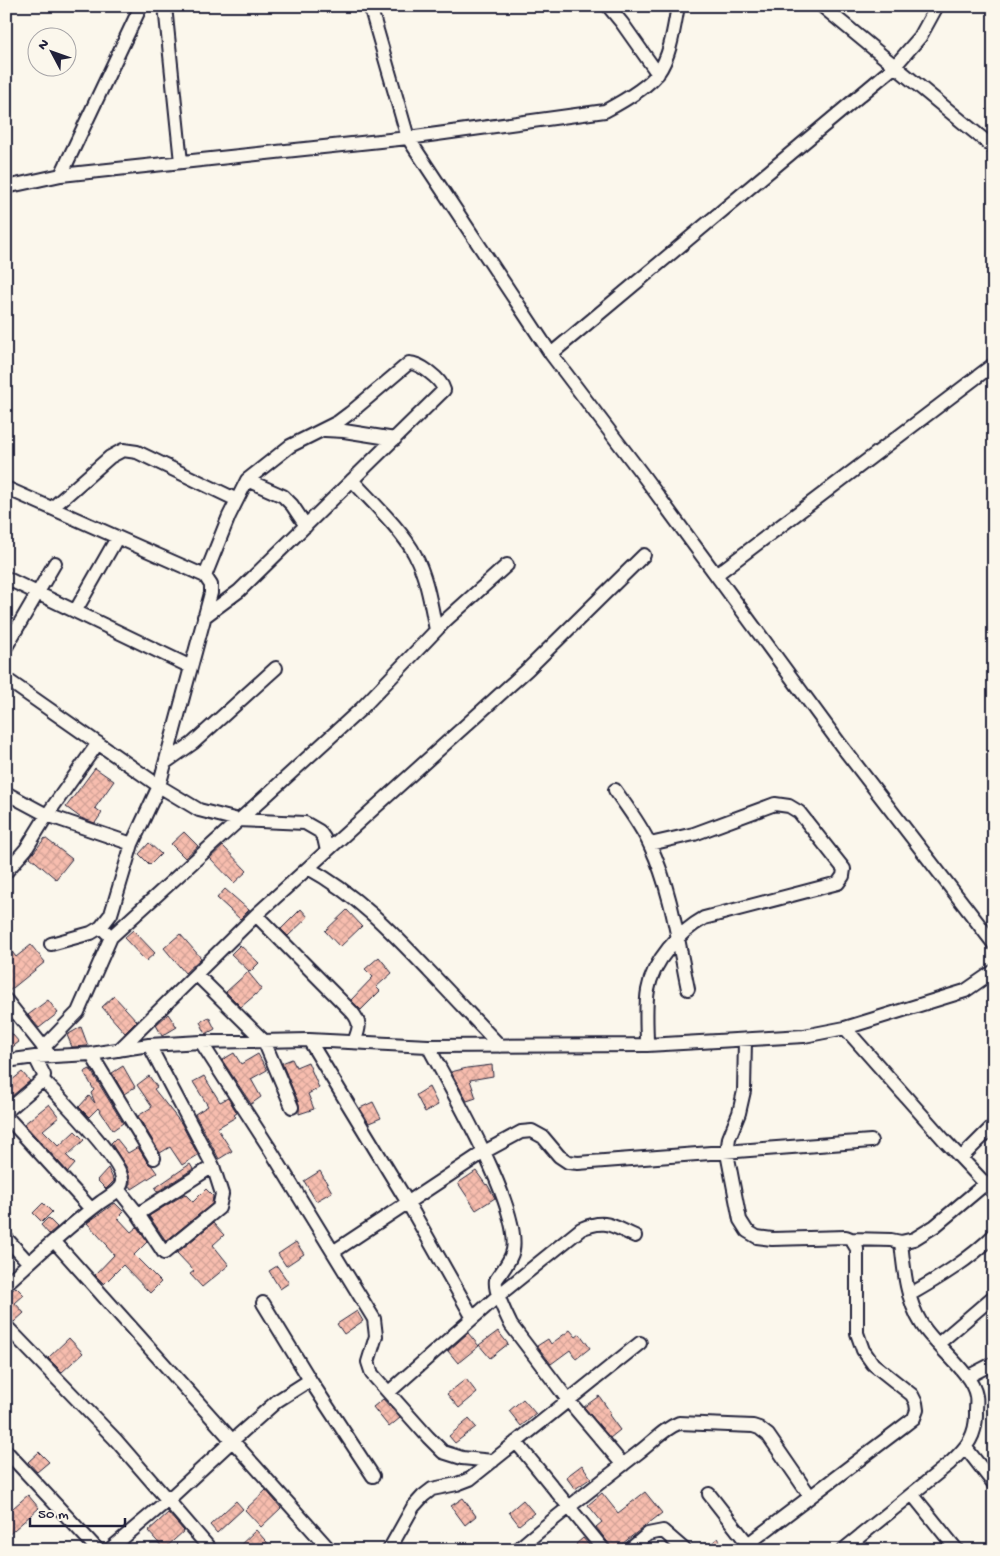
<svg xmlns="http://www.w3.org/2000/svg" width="1000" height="1556" font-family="'Gochi Hand',sans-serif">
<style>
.building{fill:url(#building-cross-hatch);stroke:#22223b}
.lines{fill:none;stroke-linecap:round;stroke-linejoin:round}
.minor-casing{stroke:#22223b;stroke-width:16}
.minor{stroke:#fbf7ec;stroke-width:12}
</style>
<defs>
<pattern id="building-cross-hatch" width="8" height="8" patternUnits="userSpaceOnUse" patternTransform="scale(1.25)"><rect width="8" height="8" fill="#f7bdae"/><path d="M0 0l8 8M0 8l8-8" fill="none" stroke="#d3a297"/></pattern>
</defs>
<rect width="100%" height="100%" fill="#fbf7ec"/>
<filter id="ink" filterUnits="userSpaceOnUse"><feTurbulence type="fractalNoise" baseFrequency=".02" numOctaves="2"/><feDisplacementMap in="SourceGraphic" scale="10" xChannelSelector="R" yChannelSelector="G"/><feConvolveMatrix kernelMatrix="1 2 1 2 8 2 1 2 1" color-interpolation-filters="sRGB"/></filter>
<g filter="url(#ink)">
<path class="building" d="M95 768 114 781 95 808 102 813 95 823 81 818 66 807Z
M184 832 198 846 185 858 171 844Z
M45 838 72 859 56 879 30 857Z
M149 843 161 854 150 865 139 854Z
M223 846 247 871 234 883 210 858Z
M225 889 249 910 240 919 217 898Z
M301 909 308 917 288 936 281 929Z
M347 910 362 926 340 947 325 931Z
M133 930 155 953 146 961 124 938Z
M180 934 201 958 185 973 164 948Z
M6 944 16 957 31 945 45 962 8 992H6Z
M240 945 259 963 250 972 231 954Z
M379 957 392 973 376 987 380 991 361 1010 351 1000 373 977 365 969Z
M248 972 262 989 241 1007 226 992Z
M114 996 137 1021 125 1033 102 1007Z
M48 1000 58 1013 39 1028 28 1015Z
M168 1014 177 1027 162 1036 156 1025Z
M209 1017 215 1029 206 1034 200 1022Z
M6 1027 19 1042 6 1052Z
M81 1027 88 1046 72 1047 67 1035Z
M234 1053 241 1064 258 1054 267 1070 251 1079 261 1097 251 1104 222 1060Z
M292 1059 296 1067 308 1062 319 1088 308 1094 314 1109 299 1114V1104L282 1063Z
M492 1065 493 1076 470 1080 476 1098 467 1101 451 1072 467 1068Z
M123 1066 135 1087 124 1094 112 1073Z
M90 1069 123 1123 113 1130 98 1108 89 1117 79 1107 89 1096 95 1103 91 1093 94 1090 84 1072Z
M22 1072 30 1081 6 1101V1085Z
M149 1076 157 1087 154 1089 181 1123 198 1155 182 1165 170 1147 160 1153 138 1116 152 1107 137 1085Z
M204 1076 220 1102 228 1098 237 1113 234 1115 236 1117 217 1128 232 1151 219 1159 195 1114 208 1106 193 1082Z
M429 1087 438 1105 425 1112 416 1095Z
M373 1102 381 1118 369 1123 360 1108Z
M49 1104 59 1117 43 1130 59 1146 75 1131 84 1140 67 1156 75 1164 68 1172 24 1124Z
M116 1138 128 1153 138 1147 147 1162 152 1166 157 1173 132 1189 130 1185V1179L127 1168 111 1143Z
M190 1164 193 1169 157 1192 155 1188Z
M108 1168 114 1181 106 1189 97 1180Z
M320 1171 332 1192 316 1201 304 1181Z
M476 1171 486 1185 487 1184 495 1198 476 1210 458 1183Z
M206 1189 213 1196 212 1204 166 1241 149 1216 185 1194 193 1202Z
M43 1203 52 1212 42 1222 33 1213Z
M115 1203 124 1212 118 1218 131 1232 137 1227 147 1242 134 1255 161 1282 150 1293 123 1265 104 1284 95 1275 114 1255 106 1246 107 1245 87 1223Z
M48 1218 57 1227 49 1234 41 1225Z
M213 1223 224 1235 213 1245 229 1265 202 1287 190 1274 194 1271 177 1253Z
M296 1242 304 1254 286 1266 278 1254Z
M277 1266 289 1283 280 1289 269 1271Z
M16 1287 24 1295 15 1303 24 1313 14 1322 6 1315V1294L7 1295Z
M357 1311 363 1321 344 1334 337 1324Z
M570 1330 576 1337 580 1334 590 1348 576 1359 570 1350 551 1364 537 1346 548 1339 551 1344Z
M498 1331 508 1344 490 1358 479 1345Z
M468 1333 479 1346 458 1363 448 1351Z
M69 1338 83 1353 62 1372 48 1358Z
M466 1379 477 1393 459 1408 447 1394Z
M599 1396 611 1413 609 1415 620 1430 610 1438 584 1407Z
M383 1399 400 1418 389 1427 373 1407Z
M523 1399 536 1414 521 1426 509 1411Z
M469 1419 476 1427 455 1443 449 1436Z
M39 1452 49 1462 37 1472 28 1462Z
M582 1465 591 1478 575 1489 566 1477Z
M266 1490 281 1508 261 1527 245 1510Z
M645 1492 662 1513 614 1550H612L610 1545 596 1527 602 1522 588 1505 602 1493 618 1513Z
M28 1495 39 1508 6 1537V1514Z
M463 1498 476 1516 465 1525 451 1506Z
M523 1500 534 1513 519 1525 509 1512Z
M236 1501 243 1509 217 1533 210 1525Z
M168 1513 184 1531 164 1549 148 1531Z
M256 1530 274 1550H235Z
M583 1538 593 1550H580L576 1544Z
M718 1538 726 1550H703Z"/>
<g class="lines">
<defs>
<path id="minor" d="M165 6 181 162
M370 6 408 138 551 354 642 474 840 744 994 944
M608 6 622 23 658 74
M822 6 994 148
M61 175 141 6
M6 187 61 175 408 138 605 111C620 103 648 87 658 73 671 55 674 27 678 6
M551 354 894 67 920 37 937 6
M325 430 344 431 395 439
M247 480 283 496 292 505 306 526
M352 480C371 501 403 531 415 555 427 578 431 605 436 630
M6 488 205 576 211 585V593L159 786 132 844 111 914 101 927
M52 508 110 457 123 450 137 452 237 500
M716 575 994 364
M6 578 191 667
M76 610 117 538
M204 617 239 591 444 390C441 379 420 363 409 363L350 413 338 422 290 446 247 480 229 516 205 576
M6 647 55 563
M6 679 159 786 199 810 238 820 305 823 319 831 324 838 327 851
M166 762 193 743 276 668
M615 790C627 807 641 825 650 845 671 889 678 941 688 989
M6 793 47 815 132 844
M308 868C356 894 392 932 429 971 453 996 476 1021 500 1046
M6 872 26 849 47 815 98 743
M256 915 352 1012C362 1024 359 1029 354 1042
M51 944 91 933 101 927 107 933
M197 975 264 1041 292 1107
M6 1000 48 1053
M845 1028 945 1141 994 1193
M309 1040 408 1203 473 1318
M201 1042 268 1146 374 1319 376 1336 368 1362 372 1374 428 1437 443 1452 462 1458 493 1461
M149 1045 213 1166
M647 1045C647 1028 645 1006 648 990 653 961 679 932 704 918L838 883 843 876 844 869 799 812 789 806 775 804 694 834 650 844
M428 1046C450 1088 521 1207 513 1250 511 1261 501 1272 496 1280 494 1292 506 1314 511 1325L568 1400 623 1465
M43 1048 78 1012 111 937 361 709 446 620 507 565
M119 1050 256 915 528 669 644 555
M91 1054 154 1158
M6 1061 35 1057 91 1054 149 1045 201 1042 309 1040 428 1046 647 1045 804 1036 845 1028 965 991 994 971
M6 1112 43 1080 44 1075 35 1057
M6 1116 91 1209
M961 1158 994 1125
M118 1189 138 1214 164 1253 219 1208 222 1194 213 1166 138 1214
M6 1238 29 1263
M851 1239 891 1240 901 1242 914 1239 935 1226 985 1184
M54 1241 330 1550
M333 1252 484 1152 521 1132 532 1131 543 1137 559 1156 568 1162 578 1163 871 1141
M6 1284C37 1256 68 1226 101 1202 108 1197 122 1190 122 1181 124 1162 58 1096 43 1080
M909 1295C939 1278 969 1260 994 1235
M6 1326 115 1439 211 1550
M938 1344 994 1296
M967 1377 994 1363
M310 1380 373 1476
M389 1392 499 1295 581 1229C606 1218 612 1226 635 1236
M516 1442 604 1550
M966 1448 994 1484
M6 1451 98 1550
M709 1494 748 1544
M912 1494 957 1550
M109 1550 168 1500 233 1440 277 1401 310 1380 263 1303
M389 1550 413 1507 423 1496 432 1489 457 1484 470 1479 640 1343
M517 1550C556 1516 597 1485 638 1453 652 1443 663 1429 679 1423L753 1426 759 1428 768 1435 810 1496
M629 1550 648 1534 663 1531 685 1550
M740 1550 901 1428 914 1418 917 1410 916 1403 912 1395 873 1364 863 1350 857 1333V1249L851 1239 846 1237 772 1239 757 1237 747 1231 740 1220 727 1153 729 1138 739 1113 744 1091 745 1040
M843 1550 950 1463C967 1447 977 1436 976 1411 976 1406 977 1401 976 1396 972 1371 933 1345 921 1323 906 1298 904 1270 901 1242"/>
</defs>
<use href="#minor" class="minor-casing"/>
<use href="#minor" class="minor"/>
</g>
</g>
<rect width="1000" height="1556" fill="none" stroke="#fbf7ec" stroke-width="25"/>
<rect x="12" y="12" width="975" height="1531" fill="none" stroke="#22223b" stroke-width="2" filter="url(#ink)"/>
<g transform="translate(52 52) rotate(311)"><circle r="24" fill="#fbf7ec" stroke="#a4a2a5"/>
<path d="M0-4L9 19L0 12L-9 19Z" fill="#22223b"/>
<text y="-8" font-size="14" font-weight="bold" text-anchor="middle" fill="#22223b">N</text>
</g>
<path d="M30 1518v8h95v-8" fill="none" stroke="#22223b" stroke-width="2.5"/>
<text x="38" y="1518" font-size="15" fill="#22223b" stroke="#fbf7ec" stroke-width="4" paint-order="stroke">50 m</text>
</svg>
